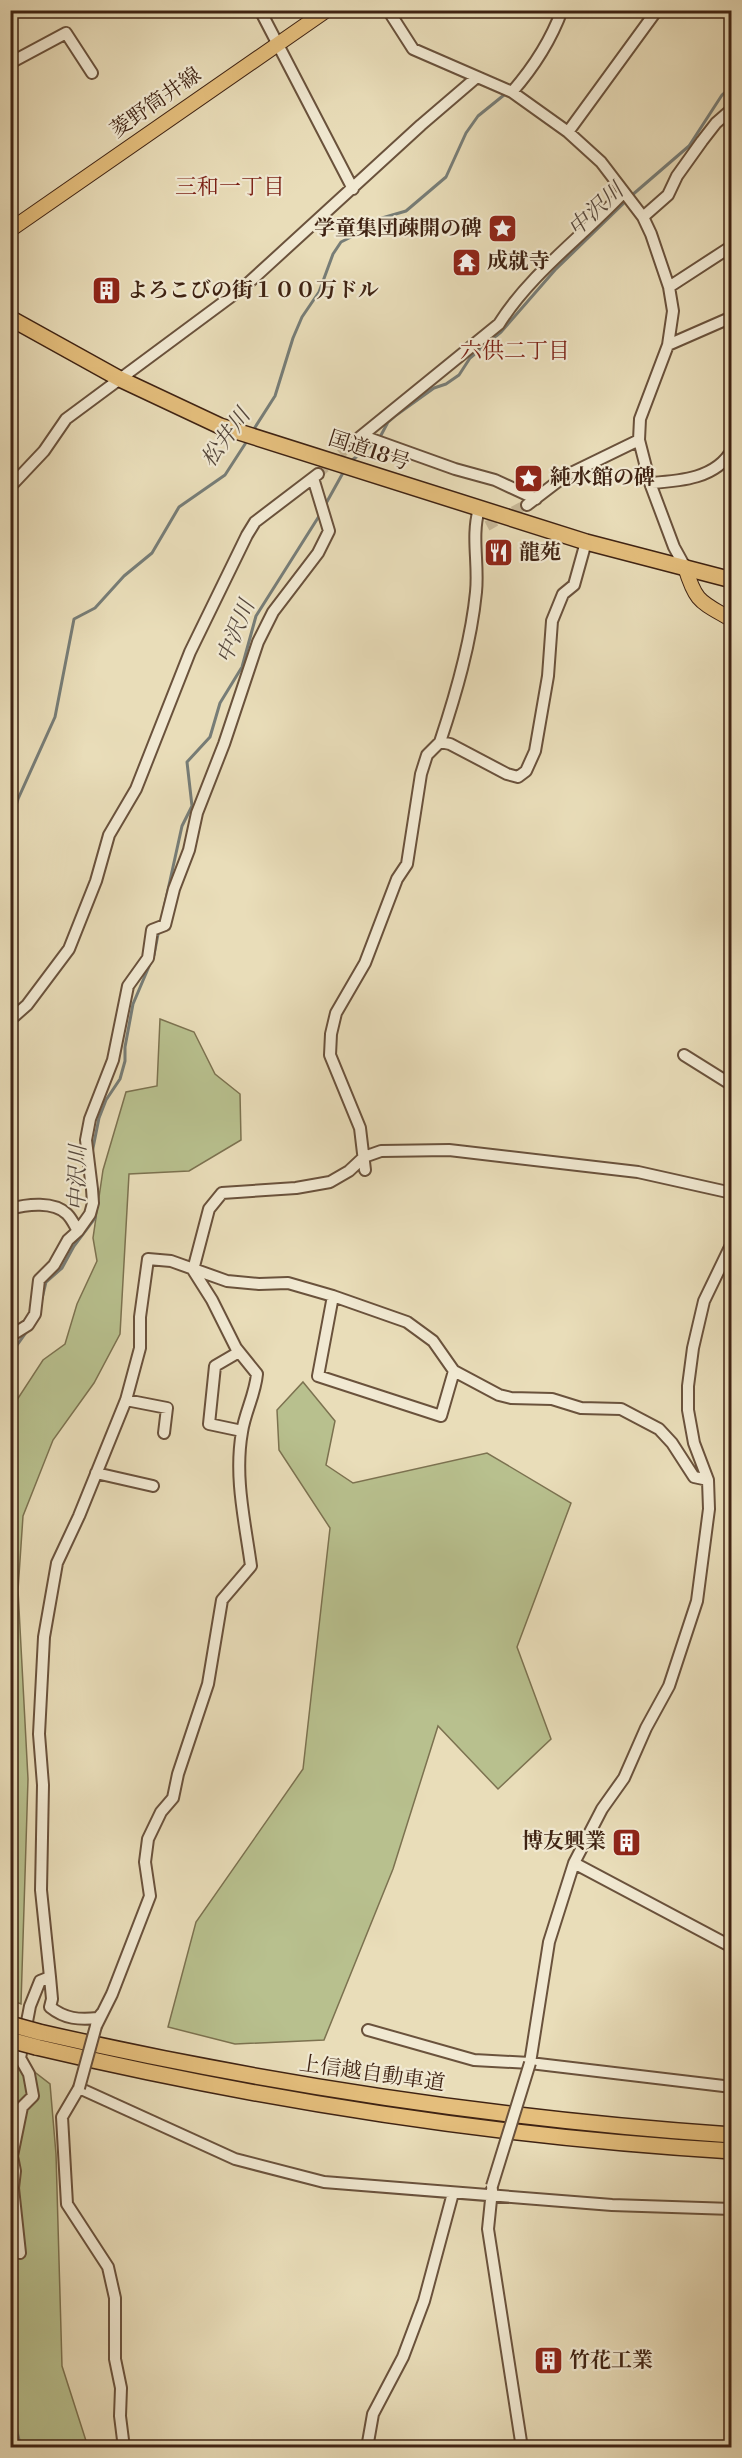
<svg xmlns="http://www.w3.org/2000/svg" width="742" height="2458" font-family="'Libre Bodoni','Noto Serif JP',serif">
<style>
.green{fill:#b8c08e;stroke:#7c7250;stroke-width:1.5}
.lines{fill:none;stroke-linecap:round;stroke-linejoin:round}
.stream{stroke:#777d77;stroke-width:3}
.minor-tunnel{stroke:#c7b898;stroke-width:10;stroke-dasharray:10 5;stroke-linecap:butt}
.minor-casing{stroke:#6a523c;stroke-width:14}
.major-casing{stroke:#3f2313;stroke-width:16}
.highway-casing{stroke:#3f2313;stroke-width:18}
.minor{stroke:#f1e9d2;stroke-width:10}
.major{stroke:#e4be7c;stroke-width:14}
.highway{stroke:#e4be7c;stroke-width:15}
.minor-bridge-casing{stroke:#6a523c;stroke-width:14;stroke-linecap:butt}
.highway-bridge-casing{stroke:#3f2313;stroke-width:18;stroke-linecap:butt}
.minor-bridge{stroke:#f1e9d2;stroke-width:10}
.highway-bridge{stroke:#e4be7c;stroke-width:15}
.labels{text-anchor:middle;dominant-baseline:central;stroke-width:4.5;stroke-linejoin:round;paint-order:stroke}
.street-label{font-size:21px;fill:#3f2313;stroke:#f1e9d2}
.poi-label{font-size:21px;font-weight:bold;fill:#3f2313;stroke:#f1e9d2;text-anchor:start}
.neighbourhood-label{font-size:22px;fill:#7a1f14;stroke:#f1e9d2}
.water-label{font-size:22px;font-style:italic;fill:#56483d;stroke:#f1e9d2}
</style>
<rect width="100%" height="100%" fill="#e9ddb9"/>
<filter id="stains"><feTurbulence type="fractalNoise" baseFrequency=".00333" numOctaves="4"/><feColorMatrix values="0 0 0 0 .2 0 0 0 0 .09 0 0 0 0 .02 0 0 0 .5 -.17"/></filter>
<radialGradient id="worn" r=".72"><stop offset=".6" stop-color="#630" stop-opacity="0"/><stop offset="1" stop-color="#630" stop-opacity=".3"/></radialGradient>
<path class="green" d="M160 1019 194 1032 215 1074 240 1094 241 1140 189 1171 129 1174 120 1334 94 1383 53 1440 23 1516 18 1590 28 1779 21 2004 11 2000V1409L43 1360 65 1344 77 1304 97 1261 93 1238 103 1170 126 1092 157 1086Z
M303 1382 335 1421 326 1465 353 1483 487 1453 571 1503 517 1647 551 1739 498 1789 438 1726 393 1869 324 2040 235 2044 168 2027 196 1922 303 1769 330 1528 279 1450 277 1410Z
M10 2053 50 2084 56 2154 62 2366 88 2447H11Z"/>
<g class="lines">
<path class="stream" d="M631 196 689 146 722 95 732 86
M252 432 275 396 293 338 302 317 319 292 333 254 341 242 365 230 382 218 406 211 446 177 466 133 478 116 504 95
M379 439 388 422 395 416 434 388 446 384 459 375 470 358 501 332 555 270 626 201
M351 461 374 443
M324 507 344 471
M10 825 18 799 55 717 74 619 95 608 124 576 152 553 179 507 225 475 247 441
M164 908 182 826 192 806 187 762 210 737 220 703 242 667 256 616 321 513
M154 955 159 929
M92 1153 99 1118 106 1100 120 1079 125 1061V1047L133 1004 150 964
M39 1311 46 1282 62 1268 74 1246 95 1218V1213
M10 1355 30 1327
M10 2403 21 2448"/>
<path class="minor-tunnel" d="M318 474 354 442
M487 526 534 500"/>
<defs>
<path id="minor" d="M260 10 353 189
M388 10 413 49 512 92 568 132 601 162 643 217 651 234 669 287 673 311 668 345 640 419 639 440 650 483 674 547 685 567
M10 63 66 33 92 73
M512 92C533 68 551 40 562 10
M568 132 657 10
M643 217 668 195 677 176 702 141 716 123 732 109
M669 287 732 246
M668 345 732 317
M363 436 455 469 495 480 536 499
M354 442 499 324C531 273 582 237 623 193
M650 483C679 481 716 479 732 450
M10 487 44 451 66 419 244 287 421 125 477 77
M527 505 565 476 639 440
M440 742C456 694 471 643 476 592 479 564 471 536 479 509
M10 1020 27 1005 69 949 96 881 109 835 136 789 190 652 247 535 255 522 318 474
M684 1055 732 1085
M365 1170 360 1128 330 1055 331 1034 336 1013 365 963 397 879 407 864 421 774 427 755 440 742 450 744 507 774 518 777 526 771 535 751 548 676 552 621 563 594 574 585 586 542
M10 1209C27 1204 54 1201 67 1214 72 1219 75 1226 78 1231
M333 1296 318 1376 441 1416 454 1371
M12 1335 28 1325 35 1314 39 1280 54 1265 68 1240 78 1231 90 1214 93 1203 92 1189 86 1140 90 1119 113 1060 128 986 148 958 152 930 165 925 174 889 189 850 197 813 224 744 258 642 273 612 318 553 329 531 313 478
M239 1352 215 1366 209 1424 242 1431
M126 1400 167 1408 164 1433
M96 1473 153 1486
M574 1863 732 1947
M50 1977 52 1999 50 2007C65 2019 79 2020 98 2018L102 2013
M96 2026 112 1994 150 1896 145 1862 148 1839 161 1812 173 1798 178 1774 208 1684 222 1600 251 1566C245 1522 234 1477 242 1432 245 1412 255 1395 257 1374L236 1348 212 1300 193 1270 209 1209 222 1193 296 1188 330 1182 349 1171 364 1157 381 1151 449 1150 638 1172 732 1193
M368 2030 474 2060 530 2063 732 2087
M530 2063 549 1942 574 1863 602 1809 624 1778 646 1728 669 1686 697 1601 709 1509 708 1480 694 1443 688 1410V1386L693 1348 704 1301 732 1243
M492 2190 488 2229 522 2448
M10 2251 20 2253 13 2188 15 2171 12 2156 22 2107 33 2096 29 2074 20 2058 30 2006 40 1981 50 1977 41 1890 43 1785 39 1734 44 1637 57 1563 79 1516 126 1400 140 1348V1317L148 1259 171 1261 227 1281 259 1284 288 1283 333 1296 407 1322 433 1341 454 1371 499 1395 511 1398 552 1399 581 1408 621 1409 659 1429 672 1443 694 1477 708 1480
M124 2448 120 2416 121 2388 115 2359V2298L108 2267 67 2204 62 2117 79 2088 235 2159 324 2182 612 2205 732 2209
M367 2448 373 2414 403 2357 424 2301 453 2193"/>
<path id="major" d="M10 230 327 10
M685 567C696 603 700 601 732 620"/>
<path id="highway" d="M10 318 120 379 220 426 586 542 732 580
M39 2032C267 2084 498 2119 732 2135
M36 2047C265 2101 497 2137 732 2151"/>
</defs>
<use href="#minor" class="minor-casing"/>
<use href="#major" class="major-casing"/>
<use href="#highway" class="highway-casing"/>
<use href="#minor" class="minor"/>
<use href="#major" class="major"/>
<use href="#highway" class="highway"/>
<defs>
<path id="minor-bridge" d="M79 2088 96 2026
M492 2186 530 2063"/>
<path id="highway-bridge" d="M10 2024 39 2032
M10 2040 36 2047"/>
</defs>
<use href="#minor-bridge" class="minor-bridge-casing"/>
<use href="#highway-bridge" class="highway-bridge-casing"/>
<use href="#minor-bridge" class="minor-bridge"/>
<use href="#highway-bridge" class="highway-bridge"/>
</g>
<defs>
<symbol id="sight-square" viewBox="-11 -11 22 22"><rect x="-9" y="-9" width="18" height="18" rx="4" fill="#8f2418" stroke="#f1e9d2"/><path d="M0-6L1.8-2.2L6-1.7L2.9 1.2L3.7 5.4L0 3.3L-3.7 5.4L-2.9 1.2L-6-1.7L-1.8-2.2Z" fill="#fff"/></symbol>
<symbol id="temple-square" viewBox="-11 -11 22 22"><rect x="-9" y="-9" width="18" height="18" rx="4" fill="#8f2418" stroke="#f1e9d2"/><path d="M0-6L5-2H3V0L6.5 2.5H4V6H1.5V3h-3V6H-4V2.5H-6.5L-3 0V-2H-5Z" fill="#fff"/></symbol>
<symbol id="building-square" viewBox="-11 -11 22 22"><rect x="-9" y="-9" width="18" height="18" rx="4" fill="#8f2418" stroke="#f1e9d2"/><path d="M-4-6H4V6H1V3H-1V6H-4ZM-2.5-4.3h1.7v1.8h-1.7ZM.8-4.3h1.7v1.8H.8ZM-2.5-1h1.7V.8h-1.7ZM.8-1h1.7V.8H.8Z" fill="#fff"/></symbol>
<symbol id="restaurant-square" viewBox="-11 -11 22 22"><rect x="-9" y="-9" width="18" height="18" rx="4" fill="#8f2418" stroke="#f1e9d2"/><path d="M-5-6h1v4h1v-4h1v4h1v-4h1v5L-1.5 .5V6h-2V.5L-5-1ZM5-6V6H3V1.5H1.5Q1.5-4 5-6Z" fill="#fff"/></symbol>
</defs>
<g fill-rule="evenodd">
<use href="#sight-square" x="486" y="212" width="33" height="33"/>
<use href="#temple-square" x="450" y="246" width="33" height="33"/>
<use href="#building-square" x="90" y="274" width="33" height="33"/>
<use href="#sight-square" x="512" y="462" width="33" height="33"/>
<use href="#restaurant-square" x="482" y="536" width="33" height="33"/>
<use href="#building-square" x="610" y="1826" width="33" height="33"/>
<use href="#building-square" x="532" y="2344" width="33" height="33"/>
</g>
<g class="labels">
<g class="street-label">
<text transform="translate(156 103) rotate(-35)">菱野筒井線</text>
<text transform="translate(369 451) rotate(18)">国道18号</text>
<text transform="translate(372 2074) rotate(8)">上信越自動車道</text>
</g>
<g class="poi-label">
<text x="482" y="229" text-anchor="end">学童集団疎開の碑</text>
<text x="487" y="262">成就寺</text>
<text x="127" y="291">よろこびの街１００万ドル</text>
<text x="550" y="478">純水館の碑</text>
<text x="519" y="553">龍苑</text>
<text x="606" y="1842" text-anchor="end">博友興業</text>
<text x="569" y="2361">竹花工業</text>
</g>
<g class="neighbourhood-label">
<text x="230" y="187">三和一丁目</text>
<text x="515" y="351">六供二丁目</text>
</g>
<g class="water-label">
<text transform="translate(596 210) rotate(-43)">中沢川</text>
<text transform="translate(226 438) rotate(-54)">松井川</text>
<text transform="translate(236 632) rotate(-68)">中沢川</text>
<text transform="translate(78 1178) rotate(-89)">中沢川</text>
</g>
</g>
<rect width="742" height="2458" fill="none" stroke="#e9ddb9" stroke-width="36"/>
<rect x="12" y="12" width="718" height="2434" fill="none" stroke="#3f2313" stroke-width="3"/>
<rect x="18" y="18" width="706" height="2422" fill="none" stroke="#3f2313" stroke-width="1.5"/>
<rect width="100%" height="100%" filter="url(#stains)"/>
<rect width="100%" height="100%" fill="url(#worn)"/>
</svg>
